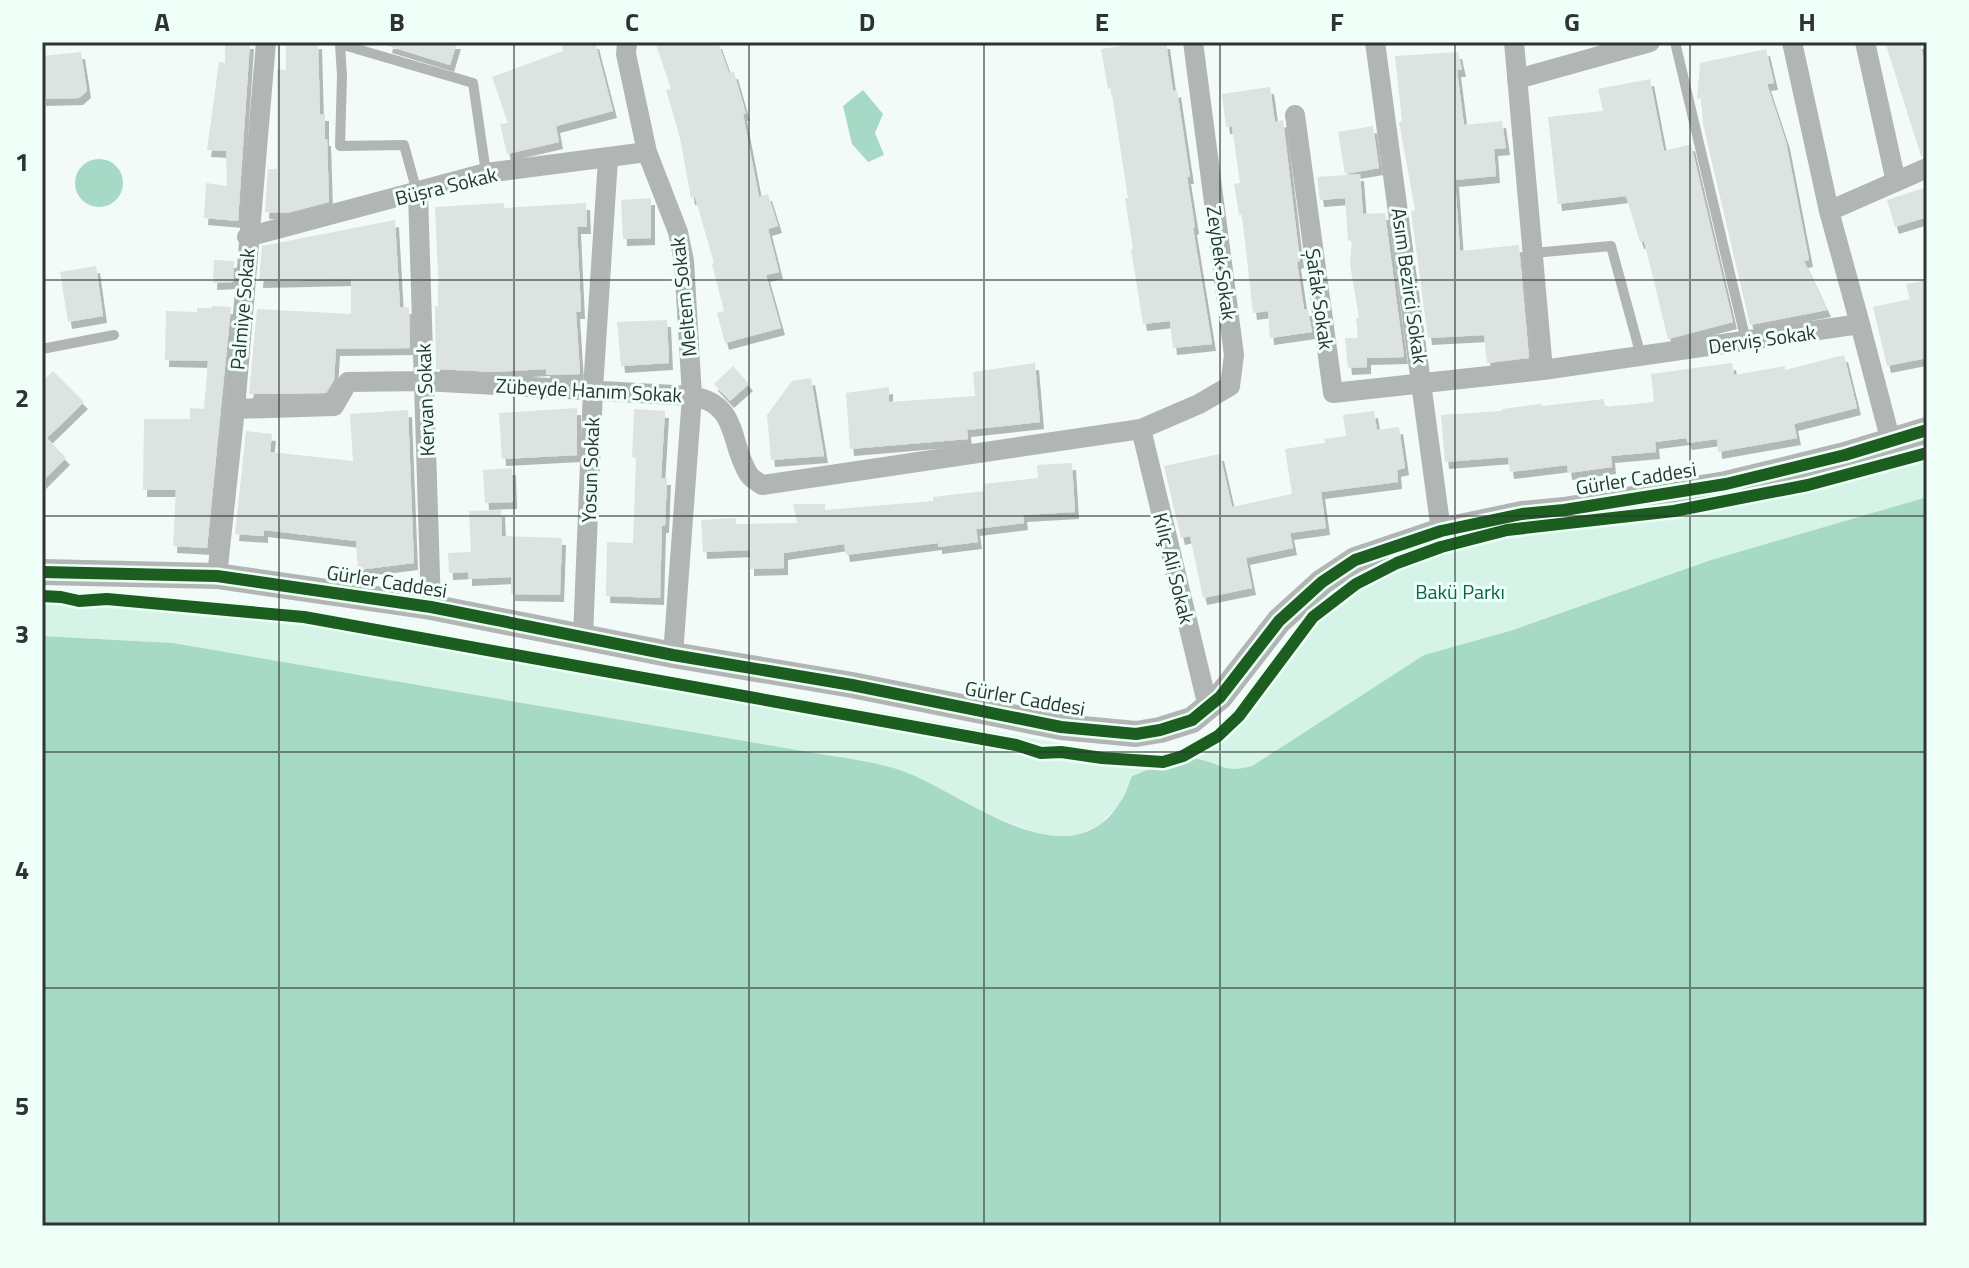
<svg xmlns="http://www.w3.org/2000/svg" width="1969" height="1268" font-family="'Titillium Web',sans-serif">
<style>
.green{fill:#d5f4e7}
.water{fill:#a7dac6}
.building{fill:#dce3e0;filter:url(#shadow)}
.lines{fill:none;stroke-linecap:round;stroke-linejoin:round}
.service{stroke:#b1b6b5;stroke-width:10}
.minor{stroke:#b1b6b5;stroke-width:20}
.tertiary{stroke:#b1b6b5;stroke-width:26}
.cycleway-casing{stroke:#eefff8;stroke-width:17}
.cycleway{stroke:#1b5e20;stroke-width:12}
.grid{fill:none;stroke:#2e3431;stroke-width:2;stroke-opacity:0.55}
.labels{text-anchor:middle;dominant-baseline:central;stroke-width:6;stroke-linejoin:round;paint-order:stroke}
.street-label{font-size:20px;fill:#2e3431;stroke:#eefff8}
.park-label{font-size:20px;fill:#0c654c;stroke:#eefff8}
.neatline{fill:none;stroke:#2e3431;stroke-width:3}
.grid-label{font-size:26px;text-anchor:middle;font-weight:bold;fill:#2e3431}
</style>
<defs>
<filter id="shadow"><feDropShadow dx="4" dy="7" stdDeviation="0" flood-color="#0004"/></filter>
</defs>
<rect width="100%" height="100%" fill="#f2fbf7"/>
<path class="green" d="M1927 450V497L1711 560 1513 630 1424 655 1252 766 1233 771 1195 758 1132 776 1119 805 1097 827 1071 837 1040 835 993 816 803 751 173 643 42 636V593L140 597 313 613 1104 751 1159 754 1193 749 1217 740 1247 716 1329 604 1357 582 1444 541 1511 526 1740 498Z"/>
<path class="water" d="M863 90 883 114 875 133 884 155 868 162 852 144 843 106Z
M75 183a24 24 0 1 1 48 0a24 24 0 1 1-48 0Z
M1927 497V1226H42V636L173 643 803 751C833 757 877 761 905 772 964 794 1068 883 1119 804 1125 796 1128 785 1132 776 1151 769 1178 755 1198 759 1224 764 1223 774 1252 766L1424 655 1513 630 1711 560Z"/>
<path class="building" d="M225 42H250L238 221 204 218 206 183 227 186 226 151 207 150 219 62 225 63Z
M318 42 320 114H325V139H327L329 202 287 213 265 212 268 169H277V69L286 70V44Z
M389 42H457L450 65 388 46Z
M561 42H595L613 111 556 126 559 142 507 154 500 124 508 123 492 77 563 51Z
M655 42H718L729 73 734 72 746 114H743L759 197 768 194 778 226 768 229 779 272 766 275 781 328 725 343 717 313 724 311 712 264 714 263 695 197 691 198 680 138 666 90 671 89Z
M1149 42H1166L1173 91 1177 90 1190 177H1187L1195 227 1193 228 1212 344 1173 348 1170 321 1143 324 1131 249H1133L1125 198H1128L1111 88 1108 89 1101 49Z
M1885 42H1920L1924 60 1927 59V155L1921 156Z
M1766 49 1774 83 1767 84 1786 142 1809 260 1804 261 1827 310 1750 325 1703 124 1701 98 1697 99 1700 63Z
M81 52 87 91 79 98 42 99V56Z
M1458 52 1462 70H1457L1464 125 1502 121 1506 148 1494 149 1496 176 1455 180 1460 251 1519 245 1529 358 1487 363 1484 335 1428 338 1411 211 1415 210 1399 122 1402 121 1395 56Z
M1650 79 1664 151 1691 144 1733 322 1668 339 1644 241 1640 242 1626 196 1558 204 1548 117 1603 111 1598 89Z
M1270 87 1275 122 1283 120 1300 261 1297 262 1304 309H1308L1312 332 1270 338 1268 311 1253 313 1242 215H1239L1234 184 1240 183 1232 127H1226L1222 94Z
M1373 126 1379 168 1345 174 1338 132Z
M1360 174 1363 214 1385 213 1404 357 1367 358V367L1348 368 1345 338H1358L1356 318H1359L1350 264 1352 240 1348 241 1345 198 1320 200 1317 177Z
M1927 187V217L1895 227 1887 200Z
M651 198V238L623 239 621 200Z
M504 203V208L586 203 587 227H577L581 312H576L580 374 546 375V369L495 372 436 369 435 306H438V272L435 207Z
M395 220 400 307H409L410 348 336 349 334 380 326 393 249 394 257 309 351 314V279L259 281 262 246Z
M214 260 234 261 233 282 213 283Z
M96 266 103 316 68 322 60 272Z
M1927 280V358L1887 366 1873 307 1910 299 1906 284Z
M212 306 231 307 207 548 173 546 176 490H143L144 419H190V408L204 409 208 361 165 360 166 311 197 312V308H212Z
M667 320 669 363 621 366 617 322Z
M1844 355 1857 408 1794 424 1797 438 1718 452 1717 439 1688 443 1686 438 1655 442 1656 452 1611 456 1612 467 1568 473 1567 465 1510 472 1508 457 1445 462 1441 415 1502 411V409L1541 404 1542 406 1604 399 1605 407 1654 402 1651 374 1732 363 1734 375 1785 366V370Z
M1035 363 1040 422 967 430 968 439 850 449 846 393 889 387V402L975 396 973 372Z
M733 366 749 384 730 401 714 384Z
M53 371 84 402 47 438 66 458 42 482V382Z
M811 378 824 456 771 460 767 415 792 381Z
M577 408V455L502 459 499 413Z
M634 409 665 411 661 478H667L665 526H662L660 598 606 596 607 542 633 543 636 458 632 457Z
M408 410 414 563 358 570 356 541 264 530V536L235 534 246 431 272 434 270 452 353 461 350 414Z
M1374 411 1377 430 1399 427 1405 468 1397 470 1398 482 1321 492 1326 528 1290 533 1293 548 1246 558 1252 588 1203 598 1190 536 1181 538 1164 466 1220 454 1232 507 1292 494 1285 449 1325 443 1324 439 1346 436 1343 415Z
M1072 463 1075 512 1023 515 1024 523 976 529 978 542 938 547V543L846 555 844 544 784 553V568L750 569V550L703 552 701 520 736 518V524L797 523 793 504H825V510L933 501V497L985 491 984 484 1038 478 1037 465Z
M512 468 513 502 485 503 483 470Z
M501 510 502 536 562 538 560 595 511 594V577L468 579V572L449 573 448 553 471 552 469 511Z"/>
<g class="lines">
<path class="service" d="M1675 42 1746 341
M417 192 404 145 340 146 342 76 340 44 473 83 486 173
M1533 253 1611 246 1641 356
M42 349 114 335"/>
<path class="minor" d="M627 42 626 54 647 152 678 232 684 261 692 396 673 655
M1375 42 1441 531
M1514 42 1543 370
M1792 42 1829 211 1860 324
M1865 42 1896 182
M1517 79 1650 42
M1295 115 1333 393 1543 370 1860 324 1891 442
M418 194 431 607
M1829 211 1927 168
M247 237 486 173 647 152
M235 409 334 406 348 382 424 381 692 396C739 404 729 442 748 473 750 478 758 482 762 485L1141 429 1199 404 1230 386 1234 355 1193 42
M1141 429 1208 707
M217 576 235 409 266 42
M583 637 593 389 608 159"/>
<path class="tertiary" d="M42 572 217 576 431 607 673 655 852 685 1061 727 1136 734 1160 730 1192 720 1220 697 1279 621 1322 582 1355 560 1441 531 1522 514 1564 510 1726 484 1845 455 1927 430"/>
<defs>
<path id="cycleway" d="M42 572 217 576 431 607 673 655 852 685 1061 727 1136 734 1160 730 1192 720 1220 697 1279 621 1322 582 1355 560 1441 531 1522 514 1564 510 1726 484 1845 455 1927 430
M42 596 61 597 79 601 107 599 304 617 1016 745 1041 753 1061 752 1102 758 1163 762 1183 756 1218 736 1239 716 1313 617 1356 584 1397 563 1441 547 1507 530 1674 511 1808 485 1927 453"/>
</defs>
<use href="#cycleway" class="cycleway-casing"/>
<use href="#cycleway" class="cycleway"/>
</g>
<path class="grid" d="M279 42V1226M514 42V1226M749 42V1226M984 42V1226M1220 42V1226M1455 42V1226M1690 42V1226M42 280H1927M42 516H1927M42 752H1927M42 988H1927"/>
<g class="labels">
<g class="street-label">
<text transform="translate(446 186) rotate(-14)">Büşra Sokak</text>
<text transform="translate(1222 263) rotate(82)">Zeybek Sokak</text>
<text transform="translate(1410 286) rotate(82)">Asım Bezirci Sokak</text>
<text transform="translate(683 297) rotate(-96)">Meltem Sokak</text>
<text transform="translate(1320 299) rotate(82)">Şafak Sokak</text>
<text transform="translate(242 309) rotate(-85)">Palmiye Sokak</text>
<text transform="translate(1762 339) rotate(-8)">Derviş Sokak</text>
<text transform="translate(589 390) rotate(3)">Zübeyde Hanım Sokak</text>
<text transform="translate(425 400) rotate(-92)">Kervan Sokak</text>
<text transform="translate(590 470) rotate(-88)">Yosun Sokak</text>
<text transform="translate(1636 478) rotate(-9)">Gürler Caddesi</text>
<text transform="translate(1174 568) rotate(76)">Kılıç Ali Sokak</text>
<text transform="translate(387 581) rotate(9)">Gürler Caddesi</text>
<text transform="translate(1025 698) rotate(10)">Gürler Caddesi</text>
</g>
<g class="park-label">
<text x="1460" y="591">Bakü Parkı</text>
</g>
</g>
<rect width="1969" height="1268" fill="none" stroke="#eefff8" stroke-width="88"/>
<rect x="44" y="44" width="1881" height="1180" class="neatline"/>
<g class="grid-label">
<text x="162" y="31">A</text>
<text x="397" y="31">B</text>
<text x="632" y="31">C</text>
<text x="867" y="31">D</text>
<text x="1102" y="31">E</text>
<text x="1337" y="31">F</text>
<text x="1572" y="31">G</text>
<text x="1807" y="31">H</text>
<text x="22" y="171">1</text>
<text x="22" y="407">2</text>
<text x="22" y="643">3</text>
<text x="22" y="879">4</text>
<text x="22" y="1115">5</text>
</g>
</svg>
